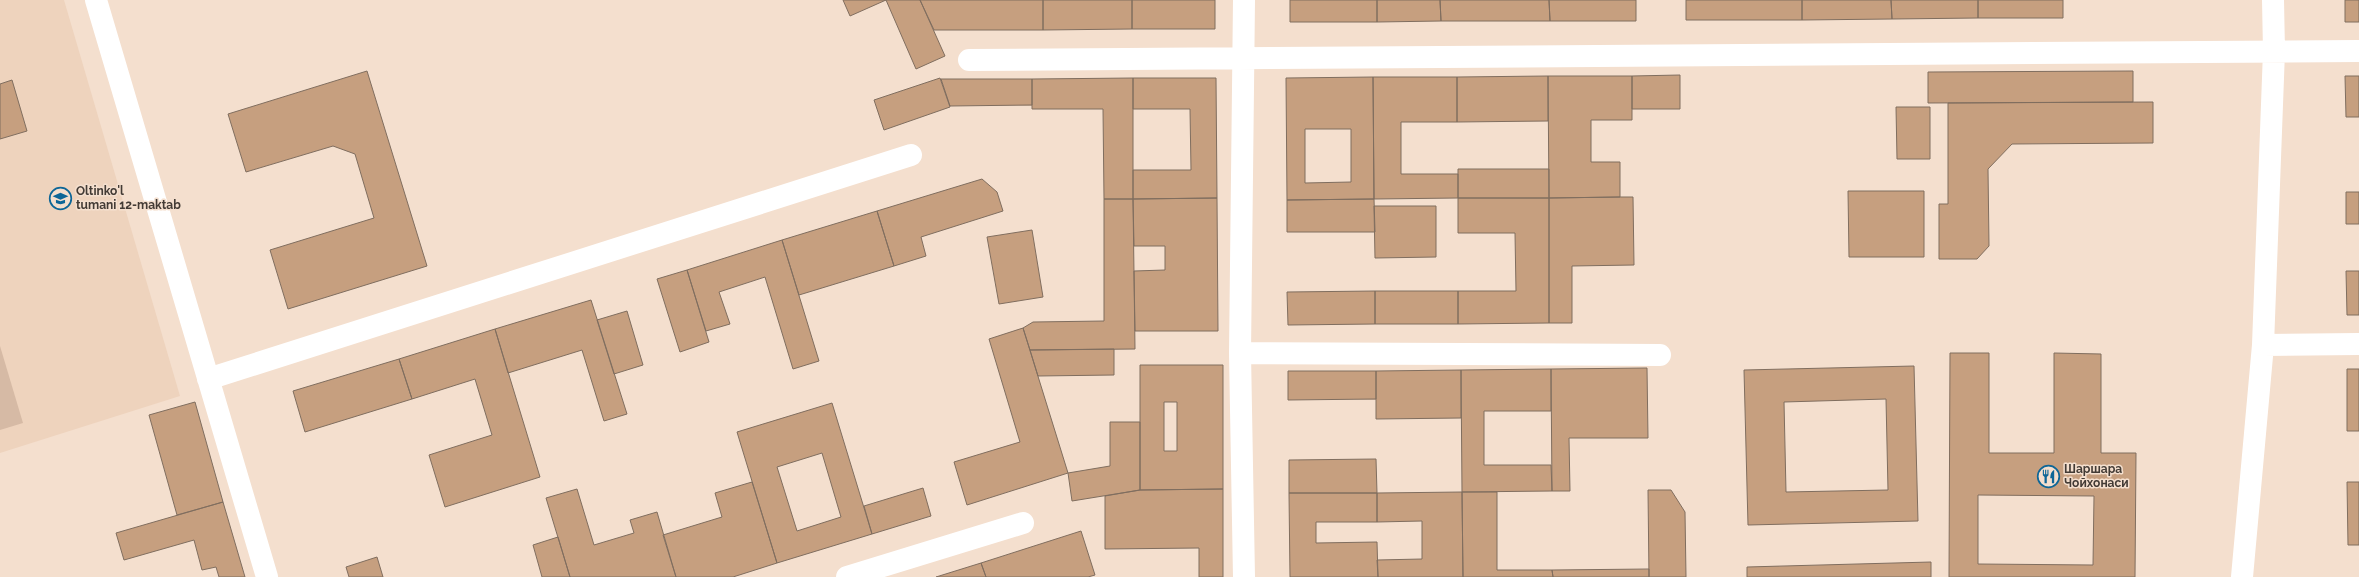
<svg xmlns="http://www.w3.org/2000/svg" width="2359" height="577" font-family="Raleway,sans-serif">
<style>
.built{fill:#eed3bd}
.green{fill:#d6baa5}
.building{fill:#c69f7f;stroke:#806e5f;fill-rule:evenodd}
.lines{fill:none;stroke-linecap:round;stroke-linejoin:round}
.minor{stroke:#fff;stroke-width:22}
.labels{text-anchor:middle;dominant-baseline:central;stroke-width:3;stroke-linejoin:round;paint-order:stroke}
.poi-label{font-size:12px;font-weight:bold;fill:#433b35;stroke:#f4dfce;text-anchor:start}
</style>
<rect width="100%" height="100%" fill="#f4dfce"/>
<path class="built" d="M0 0H64L180 396 0 453Z"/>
<path class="green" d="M0 346 23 423 0 430Z"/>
<path class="building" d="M843 0H920L945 56 916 69 886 0 850 16Z
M920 0H1043V30H934Z
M1043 0H1132V29L1043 30Z
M1132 0H1215V29H1132Z
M1290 0H1377V22H1290Z
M1377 0H1440L1441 21 1377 22Z
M1440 0H1549L1550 21H1441Z
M1549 0H1636V21H1550Z
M1686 0H1802V20H1686Z
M1802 0H1891L1892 19 1802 20Z
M1891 0H1978V18L1892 19Z
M1978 0H2063V18H1978Z
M2345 0H2359V22H2345Z
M367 71 427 266 288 309 270 250 374 218 355 154 333 146 246 172 228 114Z
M2133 71V102L1928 103V72Z
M1680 75V109H1632V76Z
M1548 76V121L1457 122V77Z
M1548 76H1632V120H1591V162H1620V197L1549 198Z
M2345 76H2359V117H2346Z
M1373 77 1374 199 1287 200 1286 78ZM1305 129H1351V182L1305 183Z
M1373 77H1457V122H1401V174H1458V198L1374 199Z
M940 78 950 107 884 130 874 100Z
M1133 78V199H1104L1103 109H1032V79Z
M1133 78H1216L1217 198 1133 199V170H1191L1190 109H1133Z
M941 79H1032V105L950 106Z
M12 80 27 131 0 139V84Z
M2153 102V143L2012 144 1988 169 1989 246 1977 259H1939V204H1948V103Z
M1896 107H1930V159H1897Z
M1458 169H1549V198H1458Z
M982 179 997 192 1003 211 921 237 926 256 894 266 877 211Z
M1848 191H1924V257H1849Z
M2346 192H2359V224H2346Z
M1620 197H1633L1634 265 1572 266V323H1549V198Z
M1217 198 1218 331H1135L1134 271 1165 270V246H1134L1133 199Z
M1458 198H1549V323L1458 324V291H1516L1515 233H1458Z
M1104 199H1133L1135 349 1030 350 1023 328 1033 322 1104 321Z
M1374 199 1375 232H1287V200Z
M1374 206H1436V257L1375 258Z
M877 211 894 266 799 295 782 240Z
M1032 230 1043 297 999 304 987 237Z
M782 240 819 361 793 369 765 277 719 292 730 324 706 331 687 270Z
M687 270 709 342 680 352 657 279Z
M2346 271H2359V315H2347Z
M1375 291V324L1288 325 1287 292Z
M1375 291H1458V324H1375Z
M591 300 627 414 604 421 582 350 508 373 495 329Z
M627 311 643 365 614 374 597 320Z
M1023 328 1068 473 967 505 954 462 1020 442 989 339Z
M495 329 540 477 445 507 429 455 492 435 475 379 412 399 399 359Z
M1114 349V375L1038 376 1030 350Z
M1950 353H1989V453H2054V353L2101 354V453H2136L2135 577H1949ZM1978 495 2094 496 2093 565 1978 564Z
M399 359 412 399 305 432 293 391Z
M1140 365H1223V489L1140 490ZM1164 402H1177V451H1164Z
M1914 366 1918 521 1748 525 1744 370ZM1886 399 1888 490 1786 492 1784 402Z
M1647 368 1648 438H1569L1570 491H1552L1551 369Z
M1551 369V411H1484V465H1551L1552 491 1462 492 1461 370Z
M2347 369H2359V431H2347Z
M1461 370V418L1376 419V371Z
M1288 371H1376V399L1288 400Z
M195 402 223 502 177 515 149 415Z
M832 403 872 534 777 563 737 432ZM822 453 841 517 797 531 777 467Z
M1110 422H1140V490L1072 501 1068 473 1110 466Z
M1376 459 1377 493H1289V460Z
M752 482 777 563 733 577H676L663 535 722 517 715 493Z
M2347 482H2359V545H2348Z
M923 488 931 516 872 534 864 506Z
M577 489 594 545 634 533 630 520 657 512 676 577H570L546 498Z
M1223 489V577H1199V548L1105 549V496L1140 490Z
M1648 490H1671L1685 512 1686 577H1649Z
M1462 492 1463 577H1378L1377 560 1422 559V521L1377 522V493Z
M1462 492H1497V570H1552L1553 577H1463Z
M1289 493H1377V522H1316V543L1377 542 1378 577H1290Z
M223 502 245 577H219L216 567 202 570 194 540 124 560 116 533Z
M1081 531 1095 575 1088 577H986L981 563Z
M558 537 570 577H542L533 545Z
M377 557 383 577H349L346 567Z
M1931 562V577H1747V567Z
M981 563 986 577H936Z
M1649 569V577H1553L1552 570Z"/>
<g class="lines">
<path class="minor" d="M96 0 267 577
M1244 0 1240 353 1244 577
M969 60 2359 51
M2263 345 2359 344
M1240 353 1660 355
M208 379 911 155
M847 577 1023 523
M2242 577 2263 345 2274 51 2273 0"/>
</g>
<defs>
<symbol id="school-ring" viewBox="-11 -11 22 22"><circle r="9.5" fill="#f4dfce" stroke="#0e6697" stroke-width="1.5"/><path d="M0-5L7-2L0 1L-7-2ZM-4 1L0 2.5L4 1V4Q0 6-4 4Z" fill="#0e6697"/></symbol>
<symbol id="restaurant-ring" viewBox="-11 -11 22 22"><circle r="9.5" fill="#f4dfce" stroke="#0e6697" stroke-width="1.5"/><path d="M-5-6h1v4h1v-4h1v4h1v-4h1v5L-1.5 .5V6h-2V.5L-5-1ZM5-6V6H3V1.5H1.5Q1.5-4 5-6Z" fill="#0e6697"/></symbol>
</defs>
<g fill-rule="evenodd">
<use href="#school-ring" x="48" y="186" width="25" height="25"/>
<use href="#restaurant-ring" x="2036" y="464" width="25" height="25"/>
</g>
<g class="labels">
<g class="poi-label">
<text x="76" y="191">Oltinko'l<tspan x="76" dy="14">tumani 12-maktab</tspan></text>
<text x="2064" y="469">Шаршара<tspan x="2064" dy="14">Чойхонаси</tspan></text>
</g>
</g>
</svg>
